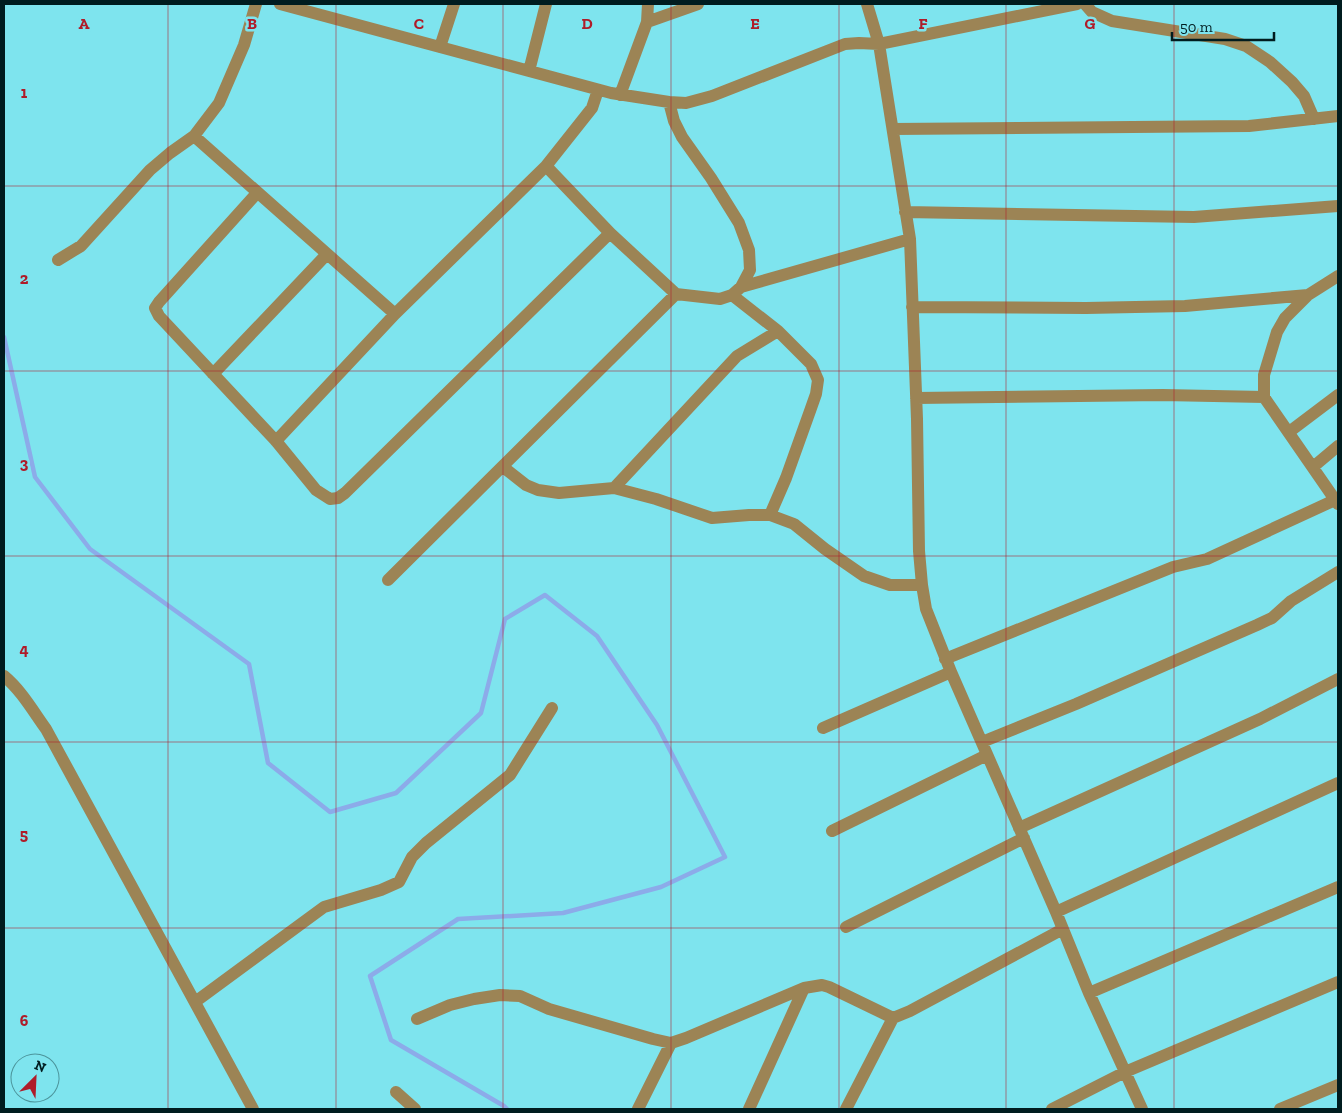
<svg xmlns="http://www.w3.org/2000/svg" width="1342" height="1113" font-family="'Zilla Slab',serif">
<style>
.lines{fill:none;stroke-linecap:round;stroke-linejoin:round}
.stream{stroke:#8cabe9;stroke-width:4.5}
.minor{stroke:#9c8455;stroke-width:12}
.grid{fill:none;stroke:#af1c29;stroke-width:1;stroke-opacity:0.55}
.grid-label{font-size:16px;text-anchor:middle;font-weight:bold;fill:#af1c29;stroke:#7ee4ee;stroke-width:5;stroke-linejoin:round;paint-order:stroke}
</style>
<rect width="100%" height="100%" fill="#7ee4ee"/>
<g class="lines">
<path class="stream" d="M4 337 35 477 90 549 249 664 268 763 330 812 396 793 481 713 505 619 545 595 597 636 657 725 725 857 661 887 563 913 458 919 370 976 391 1040 504 1106 507 1109"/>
<path class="minor" d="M280 4 611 93 669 102 686 103 712 96 845 44 859 43 879 44 1077 4
M867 4 879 44 910 239 917 419 919 551 922 585 926 609 951 672 1056 912 1089 993 1142 1109
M1085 4 1092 12 1112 21 1225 39 1246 46 1270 62 1292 82 1304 96 1314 119
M647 22 698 4
M440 47 454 4
M529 71 546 4
M620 95 647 22 648 4
M893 129 1249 126 1338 116
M194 136 395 314
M546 166 610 233 676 294
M257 193 159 302 155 308 159 316 276 441 316 490 330 499 338 498 345 493 610 233
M905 212 1194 217 1338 206
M58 260 81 246 150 170 170 153 194 136 219 103 244 45 256 4
M1338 276 1308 295 1285 318 1277 332 1264 375V397L1338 504
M741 287 910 239
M732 295 778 331 811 364 818 380 816 394 810 411 786 478 770 515
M912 307 1086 308 1185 306 1308 295
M213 374 327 254
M916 398 1163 395 1264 397
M1289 432 1338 395
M276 441 395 314 546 166 592 108 598 90
M503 467 526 485 538 490 559 493 614 488 656 499 712 518 749 515H770L794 524 825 549 864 576 890 585H922
M1313 467 1338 446
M614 488 737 356 778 331
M388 580 676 294 720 299 732 295 741 287 750 270 749 250 739 223 711 178 682 137 674 121 669 102
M945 659 1173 567 1207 559 1335 500
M4 676C21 690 33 711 46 729L253 1109
M823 728 951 672
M982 742 1076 704 1257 625 1272 618 1291 601 1338 572
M1019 828 1260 719 1338 679
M832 831 987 755
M1056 912 1338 783
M846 927 1024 838
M1089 993 1338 887
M195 1002 324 907 381 890 399 882 412 857 426 843 510 775 552 708
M417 1019 450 1005 474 999 500 995 520 996 549 1009 653 1039 671 1043 686 1038 804 988 822 985 829 987 893 1018 910 1011 1063 929
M396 1092 415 1109
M638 1109 671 1043
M749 1109 804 988
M846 1109 893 1018
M1052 1109 1125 1072 1338 982
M1280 1109 1338 1085"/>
</g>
<path class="grid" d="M168 4V1109M336 4V1109M503 4V1109M671 4V1109M839 4V1109M1006 4V1109M1174 4V1109M4 186H1338M4 371H1338M4 556H1338M4 742H1338M4 928H1338"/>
<g class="grid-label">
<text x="84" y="29">A</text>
<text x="252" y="29">B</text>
<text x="419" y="29">C</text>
<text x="587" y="29">D</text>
<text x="755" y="29">E</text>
<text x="923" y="29">F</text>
<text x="1090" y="29">G</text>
<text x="24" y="98">1</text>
<text x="24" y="284">2</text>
<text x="24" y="469">3</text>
<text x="24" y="655">4</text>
<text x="24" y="840">5</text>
<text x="24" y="1026">6</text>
</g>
<rect width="1342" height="1113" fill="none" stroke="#001c1f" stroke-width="10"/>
<g transform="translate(35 1078) rotate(24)"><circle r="24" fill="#7ee4ee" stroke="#4c949b"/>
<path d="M0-4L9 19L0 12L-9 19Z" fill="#af1c29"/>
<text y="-8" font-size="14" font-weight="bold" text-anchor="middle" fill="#001c1f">N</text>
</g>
<path d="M1172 32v8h102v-8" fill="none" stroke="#001c1f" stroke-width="2.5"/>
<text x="1180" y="32" font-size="15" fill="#001c1f" stroke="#7ee4ee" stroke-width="4" paint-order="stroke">50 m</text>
</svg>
